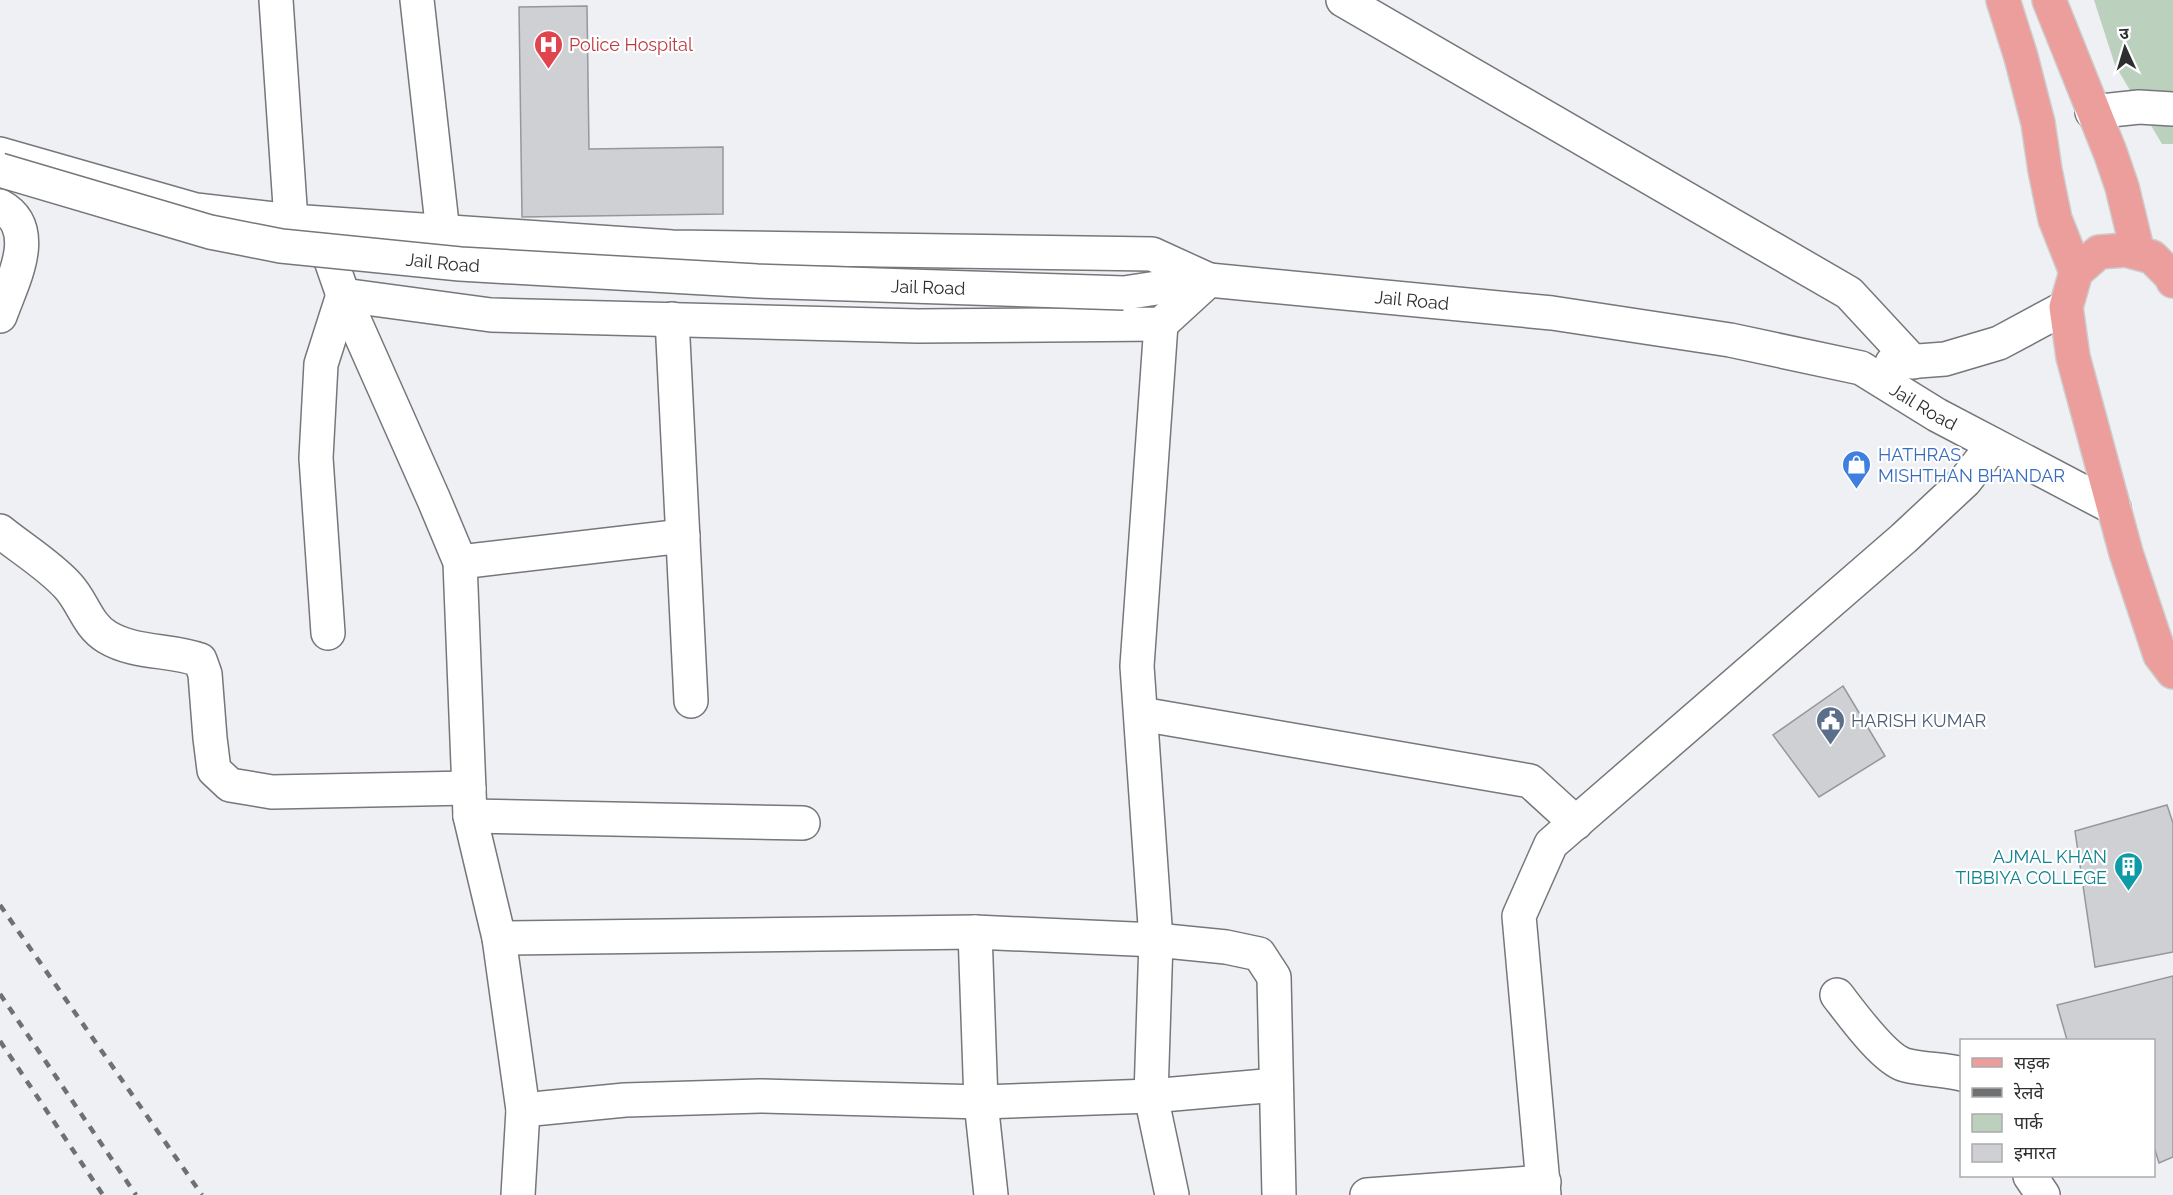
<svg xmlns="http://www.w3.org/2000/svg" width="2173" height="1195" font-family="Raleway,'Noto Sans Devanagari',sans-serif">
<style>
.green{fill:#bcd0be}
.building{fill:#cfd0d4;stroke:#96979a;stroke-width:1.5}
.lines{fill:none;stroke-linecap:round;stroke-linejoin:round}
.minor-casing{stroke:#75777a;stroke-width:36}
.major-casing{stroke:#cdcdcd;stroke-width:36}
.minor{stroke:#fff;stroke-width:33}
.major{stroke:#eb9e9c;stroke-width:33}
.rail{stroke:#6f7072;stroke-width:4.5;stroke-dasharray:8 8;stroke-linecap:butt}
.minor-bridge-casing{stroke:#75777a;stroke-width:36;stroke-linecap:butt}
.minor-bridge{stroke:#fff;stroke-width:33}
.labels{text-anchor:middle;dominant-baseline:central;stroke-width:4.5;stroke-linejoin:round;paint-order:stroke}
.health-label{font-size:18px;fill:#be3a42;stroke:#fff;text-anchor:start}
.street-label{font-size:18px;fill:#2d2e2f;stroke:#fff}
.shop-label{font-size:18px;fill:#366cbe;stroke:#fff;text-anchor:start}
.service-label{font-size:18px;fill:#4e5e75;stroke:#fff;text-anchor:start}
.culture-label{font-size:18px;fill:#0d838f;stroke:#fff;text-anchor:end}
</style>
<rect width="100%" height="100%" fill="#eff0f4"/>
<path class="green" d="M2094 0H2173V144H2162L2115 65Z"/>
<path class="building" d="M587 6 589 149 723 147V214L522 217 519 7Z
M1843 686 1885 756 1819 797 1773 735Z
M2167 805 2173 823V952L2095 967 2075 831Z
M2173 976V1157L2159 1163 2154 1147V1040H2067L2057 1005Z"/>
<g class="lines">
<defs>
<g id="minor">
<path d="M276 0 291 221"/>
<path d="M417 0 443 233"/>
<path d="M1343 0 1849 293 1913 362"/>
<path d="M2092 112 2139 107 2173 109"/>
<path d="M0 154 196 210 291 221 672 247 1152 254 1209 280 1161 324 918 326 491 315 343 295 321 364 316 458 328 633"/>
<path d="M0 206C42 229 12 282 0 316"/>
<path d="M319 226 343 295 434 500 460 562 470 816 499 938 523 1110 518 1195"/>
<path id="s1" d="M1124 293 1209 280 1552 313 1730 340 1861 368 1937 415 2114 508"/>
<path d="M672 319 691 701"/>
<path d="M1161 324 1137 666 1156 940 1151 1096 1172 1195"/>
<path d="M1892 363 1945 359 1999 343 2066 307"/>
<path d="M0 531C22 549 49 565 68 586 83 602 87 625 107 637 135 654 170 649 200 660L205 674 210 738 214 770 230 785 272 792 469 788"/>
<path d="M460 562 683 536"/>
<path d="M1141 714 1530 781 1576 823"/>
<path d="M470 816 803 823"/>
<path d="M975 932 981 1102 991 1195"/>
<path d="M499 938 975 932 1156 940 1226 947 1259 954 1274 977 1279 1195"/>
<path d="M1837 995C1851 1013 1884 1059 1905 1065 1924 1070 1943 1069 1962 1074"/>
<path d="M523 1110 625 1100 760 1096 981 1102 1151 1096 1276 1085"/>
<path d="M2030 1176 2043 1195"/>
<path d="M1367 1195 1544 1182"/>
<path d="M1544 1195 1519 916 1551 844 1904 538 1965 481 1993 445"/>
</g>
<path id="major" d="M2003 0 2021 57 2038 123 2045 170 2055 219 2076 272
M2049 0 2110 152 2122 187 2138 253
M2173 281 2171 276 2152 257 2126 250 2099 252 2076 272 2066 307 2073 357 2126 553 2160 655 2173 672"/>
</defs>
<use href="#minor" class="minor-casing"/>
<use href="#major" class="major-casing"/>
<use href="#minor" class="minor"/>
<use href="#major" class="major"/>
<path class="rail" d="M0 905 202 1195
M0 994 136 1195
M0 1041 103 1195"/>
<defs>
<g id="minor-bridge">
<path id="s2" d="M0 170 210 232 281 246 460 264 757 281 1124 293"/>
</g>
</defs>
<use href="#minor-bridge" class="minor-bridge-casing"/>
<use href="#minor-bridge" class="minor-bridge"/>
</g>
<defs>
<symbol id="hospital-pin" viewBox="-11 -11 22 30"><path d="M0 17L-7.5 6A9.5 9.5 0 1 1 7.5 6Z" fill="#e0444e" stroke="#fff"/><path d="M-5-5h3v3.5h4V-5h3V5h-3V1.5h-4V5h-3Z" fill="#fff"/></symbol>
<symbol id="shop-pin" viewBox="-11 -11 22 30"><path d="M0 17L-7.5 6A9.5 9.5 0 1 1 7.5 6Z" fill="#3f7fe0" stroke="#fff"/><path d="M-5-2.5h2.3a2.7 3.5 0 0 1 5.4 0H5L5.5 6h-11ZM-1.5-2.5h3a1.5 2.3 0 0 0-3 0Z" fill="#fff"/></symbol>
<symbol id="civic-pin" viewBox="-11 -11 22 30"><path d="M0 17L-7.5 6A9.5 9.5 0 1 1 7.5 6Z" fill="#5c6f8a" stroke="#fff"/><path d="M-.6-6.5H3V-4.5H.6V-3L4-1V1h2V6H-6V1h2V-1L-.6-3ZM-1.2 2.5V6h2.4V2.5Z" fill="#fff"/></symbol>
<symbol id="building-pin" viewBox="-11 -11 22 30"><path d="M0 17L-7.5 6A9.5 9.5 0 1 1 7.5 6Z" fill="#0f9aa8" stroke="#fff"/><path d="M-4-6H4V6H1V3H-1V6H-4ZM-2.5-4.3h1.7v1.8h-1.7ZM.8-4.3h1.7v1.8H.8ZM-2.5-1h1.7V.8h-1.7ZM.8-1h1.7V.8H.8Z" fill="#fff"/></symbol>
</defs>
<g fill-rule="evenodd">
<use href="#hospital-pin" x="532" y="28" width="33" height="45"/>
<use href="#shop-pin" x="1840" y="448" width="33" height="45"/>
<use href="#civic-pin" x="1814" y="704" width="33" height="45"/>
<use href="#building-pin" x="2112" y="850" width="33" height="45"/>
</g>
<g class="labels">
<g class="health-label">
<text x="569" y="44">Police Hospital</text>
</g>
<g class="street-label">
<text stroke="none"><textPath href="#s2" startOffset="454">Jail Road</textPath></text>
<text stroke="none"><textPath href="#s2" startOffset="940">Jail Road</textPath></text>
<text stroke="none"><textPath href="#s1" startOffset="290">Jail Road</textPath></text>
<text stroke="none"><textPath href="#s1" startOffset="818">Jail Road</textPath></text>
</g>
<g class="shop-label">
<text x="1878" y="454">HATHRAS<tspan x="1878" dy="21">MISHTHAN BHANDAR</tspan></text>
</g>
<g class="service-label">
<text x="1851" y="720">HARISH KUMAR</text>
</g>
<g class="culture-label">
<text x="2107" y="856">AJMAL KHAN<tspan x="2107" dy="21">TIBBIYA COLLEGE</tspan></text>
</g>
</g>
<rect x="1960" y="1039" width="195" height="138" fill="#ffffff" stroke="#ababac" stroke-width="1.5"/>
<rect x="1972" y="1058" width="30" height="9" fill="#eb9e9c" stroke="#ababac" stroke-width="1.5"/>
<text x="2014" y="1069" font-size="18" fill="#2d2e2f">सड़क</text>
<rect x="1972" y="1088" width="30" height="9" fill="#6f7072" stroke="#ababac" stroke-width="1.5"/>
<text x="2014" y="1099" font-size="18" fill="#2d2e2f">रेलवे</text>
<rect x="1972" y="1114" width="30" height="18" fill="#bcd0be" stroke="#ababac" stroke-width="1.5"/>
<text x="2014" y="1129" font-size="18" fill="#2d2e2f">पार्क</text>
<rect x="1972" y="1144" width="30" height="18" fill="#cfd0d4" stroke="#ababac" stroke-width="1.5"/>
<text x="2014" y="1159" font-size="18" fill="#2d2e2f">इमारत</text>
<g transform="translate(2125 48) rotate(356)" stroke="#ffffff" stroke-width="4.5" paint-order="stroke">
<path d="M0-4.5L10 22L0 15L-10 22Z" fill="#2d2e2f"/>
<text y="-9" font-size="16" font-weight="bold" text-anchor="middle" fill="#2d2e2f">उ</text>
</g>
</svg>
